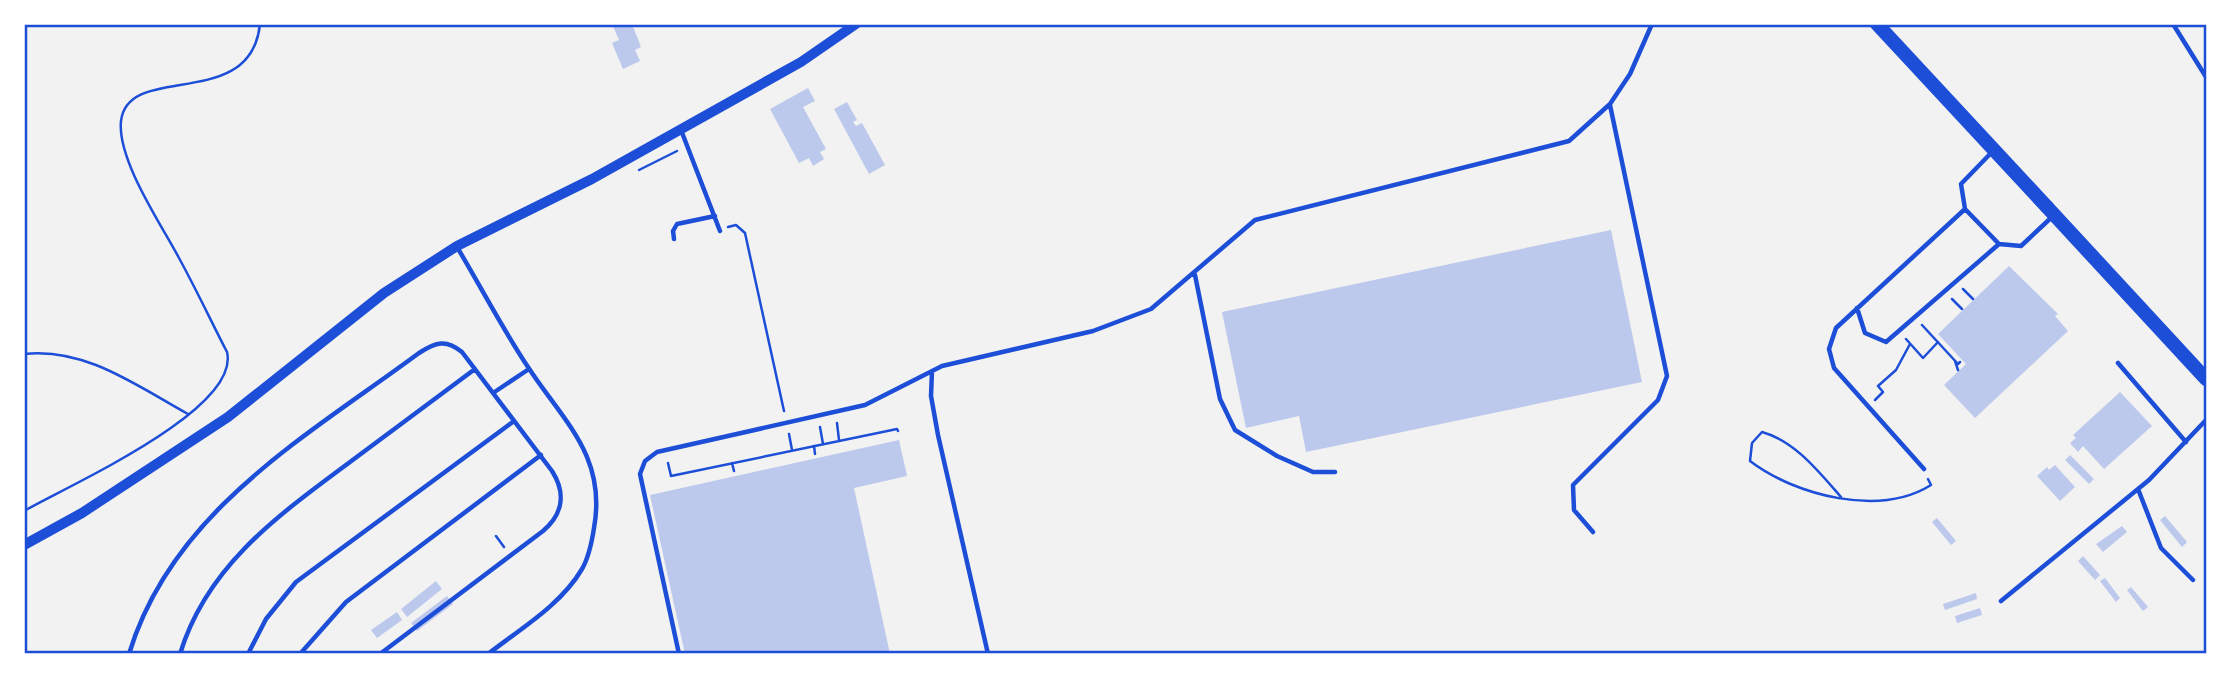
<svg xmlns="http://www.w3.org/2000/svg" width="2231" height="678" font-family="'IBM Plex Sans',sans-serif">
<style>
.building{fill:#bdc9ec}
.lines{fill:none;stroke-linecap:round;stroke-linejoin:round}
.path{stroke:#1d4ed8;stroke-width:2.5}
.service{stroke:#1d4ed8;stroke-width:4.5}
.tertiary{stroke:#1d4ed8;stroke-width:10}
.primary{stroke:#1d4ed8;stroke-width:14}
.trunk{stroke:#1d4ed8;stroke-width:14}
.neatline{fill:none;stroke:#1d4ed8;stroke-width:2.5}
</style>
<rect width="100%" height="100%" fill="#f2f2f2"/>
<path class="building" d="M612 24H632L641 47 635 50 640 61 623 69 612 43 619 40Z
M808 88 815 101 803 107 826 149 820 152 824 159 813 166 809 158 799 163 770 109Z
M847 102 857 120 853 122 856 126 862 123 885 165 869 174 834 109Z
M1611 230 1642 382 1306 452 1299 416 1246 428 1222 312Z
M2009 266 2058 314 2055 316 2068 331 1975 418 1944 385 1966 364 1938 334Z
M2120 392 2152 426 2104 469 2083 446 2078 452 2070 443 2076 438 2073 435Z
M899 440 907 476 854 488 890 654H685L650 495Z
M2070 455 2094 479 2089 484 2065 460Z
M2055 465 2075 487 2060 501 2037 476 2047 467 2049 470Z
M2165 516 2187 542 2182 547 2160 520Z
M1937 518 1956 541 1951 545 1932 522Z
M2122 526 2127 532 2103 552 2096 544Z
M2083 556 2100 575 2095 580 2078 561Z
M2105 578 2120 598 2116 602 2100 581Z
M436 581 442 589 407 617 401 609Z
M2131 587 2148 607 2143 611 2127 590Z
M1976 593 1977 599 1945 610 1943 604Z
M447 596 453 604 417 631 411 623Z
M1980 608 1982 615 1957 623 1955 616Z
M397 612 402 620 377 638 371 630Z"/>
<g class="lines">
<path class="path" d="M639 170 677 151
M728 227 736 225 745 233 784 411
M1963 289 1973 299
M1952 299 1962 309
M1922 325 1958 364 1960 362
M1906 339 1923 358 1938 342
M24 354C85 347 137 386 188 414
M1955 361 1958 370
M1875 400 1883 392 1878 386 1896 370 1910 344
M837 423 839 440
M820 427 823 444
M789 434 792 450
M814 446 815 454
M668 463 671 476 897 429 898 431
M732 463 734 471
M1841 497C1819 472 1795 441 1762 432L1752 443 1750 461C1796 496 1880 517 1931 485L1928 479
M24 511C67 486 241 410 227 352 211 321 196 289 179 258 161 224 117 160 121 121 128 61 251 113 260 24
M496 536 504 547"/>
<path class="service" d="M2173 24 2206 77
M681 130 720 231
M1965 209 1999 244
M674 239 673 231 677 224 715 216
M457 247C481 287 502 328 528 367 563 421 607 456 594 528 592 541 589 557 582 569 561 605 520 629 488 654
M1195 275 1220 399 1235 430 1277 456 1313 472H1335
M1857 308 1865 333 1886 342 1999 244 2021 246 2053 216
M2118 363 2186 442
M932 371 931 396 938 435 988 654
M493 393 529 369
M1924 469 1834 368 1829 349 1836 328 1965 209 1961 184 1991 153
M2138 489 2161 548 2193 580
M1593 532 1574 510 1573 485 1658 400 1667 376 1610 105
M2001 601 2149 480 2206 420
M129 654C172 511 307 436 419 353 436 342 446 339 462 352L552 471C566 493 563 514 543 531L380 654
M180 654C207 565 279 515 350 462 392 431 433 400 475 369
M248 654 266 619 296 582 514 421
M300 654 346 602 541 455
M679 654 640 474 645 461 657 452 865 405 942 366 1093 331 1151 309 1255 220 1569 141 1610 104 1630 74 1652 24"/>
<path class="tertiary" d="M24 545 82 513 228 417 384 293 457 246 592 179 801 62 856 24"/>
<path class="primary" d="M1877 24 2047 207"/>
<path class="trunk" d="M2047 207 2206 379"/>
</g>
<rect width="2231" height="678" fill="none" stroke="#ffffff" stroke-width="52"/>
<rect x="26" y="26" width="2179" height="626" class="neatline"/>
</svg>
